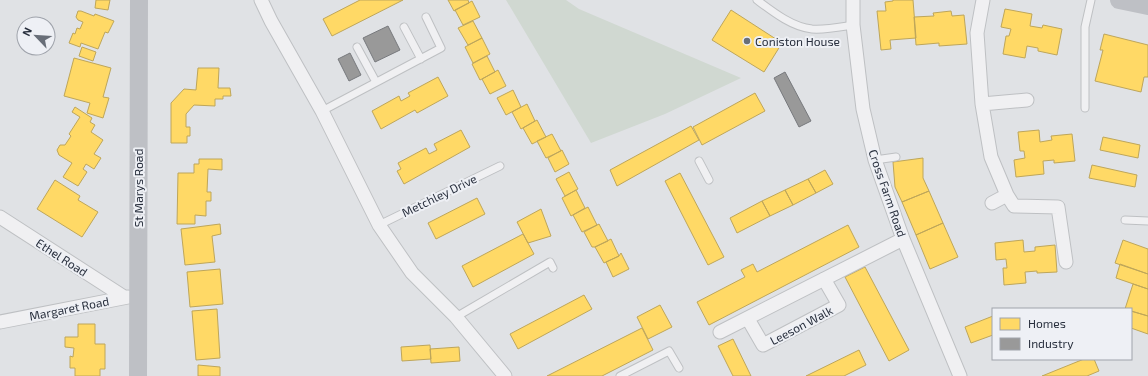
<svg xmlns="http://www.w3.org/2000/svg" width="1148" height="376" font-family="'Exo 2',sans-serif">
<style>
.green{fill:#d0d8d1}
.homes{fill:#ffd966;stroke:#bea65a}
.industry{fill:#999;stroke:#77797d}
.lines{fill:none;stroke-linecap:round;stroke-linejoin:round}
.lane-casing{stroke:#bec0c3;stroke-width:9}
.street-casing{stroke:#bec0c3;stroke-width:15}
.lane{stroke:#f0f0f2;stroke-width:7}
.street{stroke:#f0f0f2;stroke-width:13}
.secondary{stroke:#bec0c5;stroke-width:18}
.poi-dot{fill:#686e78;stroke:#eef0f5;stroke-width:1.5}
.labels{text-anchor:middle;dominant-baseline:central;stroke-width:4;stroke-linejoin:round;paint-order:stroke}
.poi-label{font-size:12px;fill:#282f3d;stroke:#eef0f5;text-anchor:start}
.street-label{font-size:12px;fill:#282f3d;stroke:#eef0f5}
</style>
<rect width="100%" height="100%" fill="#e0e2e5"/>
<path class="green" d="M506 0H566L579 9 741 78 665 114 591 143Z"/>
<path class="homes" d="M96 0H110L108 10 95 8Z
M360 0H403L332 36 323 19Z
M448 0H468L469 3 454 11Z
M893 0H913L916 38 890 40 891 49 881 50 877 11H886L885 2 893 1Z
M472 1 480 17 463 25 455 10Z
M1005 9 1032 14 1030 26 1042 28 1043 25 1062 29 1057 55 1038 51V48L1027 46 1025 58 1003 54 1006 36H1009L1011 29 1001 27Z
M731 10 782 43 764 72 712 40Z
M78 11H81L94 16 95 14 114 21 108 33 105 32 98 49 81 43 80 47 69 43 73 33 75 34 77 28 80 29 83 22 78 20 76 17Z
M951 11 952 16 964 15 967 44 939 46V43L916 45 914 17 934 16 933 13Z
M473 21 482 38 468 45 458 28Z
M1104 34 1148 45V77H1144L1141 92 1095 81 1103 50H1100Z
M482 38 490 54 473 63 465 47Z
M82 47 96 52 93 61 79 56Z
M487 56 495 72 480 80 472 64Z
M74 58 111 68 103 97 109 98 103 118 87 113 90 103 64 96Z
M198 68H219L218 88H230L231 96H223V99H215V106L194 105 186 114V127H190V136H187V143H171V103L184 89 196 90Z
M498 70 506 86 490 94 482 79Z
M438 77 448 96 417 113 415 110 381 129 372 111 399 96 401 101 410 96 408 93Z
M513 90 521 107 506 115 497 98Z
M755 93 765 111 702 145 693 127Z
M527 104 535 121 521 129 512 112Z
M75 107 92 118 90 122 95 125 91 132 103 140 94 154 101 158 94 169 86 164 83 169 87 172 78 186 63 177 72 163 59 155 57 150 60 145H65L71 136 69 134 80 117 72 112Z
M537 120 546 137 532 144 523 128Z
M691 126 699 140 617 186 610 170Z
M461 130 470 147 404 184 397 171 401 169 398 163 426 148 429 154 437 150 434 144Z
M1039 130 1040 142 1052 140 1051 136 1072 134 1075 161 1054 163V160L1043 161 1044 174 1016 177 1014 160 1025 158 1024 151H1020L1018 132Z
M552 134 561 151 546 158 537 141Z
M1103 137 1140 145 1138 158 1100 150Z
M562 150 569 164 555 172 548 158Z
M923 158V178L929 191 902 202 895 187 893 162Z
M199 159H222V170L208 169 207 192H211V201H206V216L195 215V224H177L178 173H194V164H199Z
M1092 165 1137 175 1135 187 1089 178Z
M825 170 833 184 816 193 808 179Z
M569 172 578 189 565 196 556 179Z
M680 173 724 257 708 265 665 181Z
M808 179 816 193 793 205 785 190Z
M55 180 80 196 78 200 98 212 82 237 37 209Z
M576 190 585 208 571 216 562 198Z
M785 190 793 205 770 216 762 201Z
M929 191 943 223 916 235 902 202Z
M477 198 485 214 436 239 428 223Z
M762 201 770 216 737 233 730 218Z
M588 207 597 225 582 232 573 215Z
M541 209 551 236 528 243 517 222Z
M943 223 958 257 930 269 916 235Z
M220 224 221 234 212 236 215 262 185 265 181 229Z
M599 224 608 241 595 247H592L584 232Z
M848 225 859 247 709 325 697 302 745 277 741 270 753 264 757 272Z
M523 234 534 254 473 287 462 266Z
M611 239 619 256 604 263 595 247Z
M1023 240 1024 252 1035 251V247L1055 245 1057 272 1037 273V271L1025 272 1026 283 1004 285 1003 268H1007L1006 259 996 260 995 243Z
M1123 240 1148 249V274L1115 263Z
M621 253 629 269 613 277 606 262 619 256Z
M1120 264 1148 274V289L1116 278Z
M865 267 909 350 889 361 845 277Z
M220 269 223 304 190 307 187 272Z
M1133 284 1148 289V316L1131 311V309H1125Z
M584 295 592 309 518 349 510 334Z
M660 305 672 327 648 339 637 317Z
M217 309 220 358 196 360 192 311Z
M1131 311 1148 316V334L1131 328Z
M993 316V335L971 343 965 327Z
M78 324H95V344H105V369H100V376H75V368H70V356L73 357 74 348 65 347V337H78Z
M642 328 653 350 602 376H547Z
M733 339 751 376H733L718 346Z
M430 345 431 359 402 361 401 347Z
M459 347 460 361 431 363 430 349Z
M859 350 866 365 844 376H806Z
M1084 359H1094L1099 371 1087 376H1042Z
M198 365 220 367V376H198Z"/>
<path class="industry" d="M388 26 400 50 375 62 363 38Z
M350 53 361 75 349 81 338 59Z
M785 72 811 121 799 127 774 78Z"/>
<g class="lines">
<defs>
<path id="lane" d="M757 0C773 12 792 27 812 29 826 30 840 27 853 25
M404 27 421 59
M357 47 376 82
M1085 108V27L1091 0
M322 111 441 48 426 17
M875 160 896 157
M699 161 709 180
M1125 220 1148 221
M379 225 500 166
M456 317 550 262 553 268
M620 376 669 351 679 368"/>
<path id="street" d="M261 0 271 21 322 111 379 225 412 273 456 317 505 376
M853 0V25L863 109 875 160 903 239 960 376
M983 0 977 33 982 104 991 157 1007 195 1014 206 1058 207 1066 262
M982 104 1027 100
M992 203 1007 195
M0 217 124 297
M748 319 763 345 839 305 824 279
M0 322 128 297
M720 332 903 239"/>
</defs>
<use href="#lane" class="lane-casing"/>
<use href="#street" class="street-casing"/>
<use href="#lane" class="lane"/>
<use href="#street" class="street"/>
<path class="secondary" d="M1119 0 1148 6
M138 376 139 0"/>
</g>
<circle class="poi-dot" cx="747" cy="41" r="4"/>
<g class="labels">
<g class="poi-label">
<text x="755" y="41">Coniston House</text>
</g>
<g class="street-label">
<text transform="translate(138 188) rotate(-90)">St Marys Road</text>
<text transform="translate(888 193) rotate(71)">Cross Farm Road</text>
<text transform="translate(439 195) rotate(-26)">Metchley Drive</text>
<text transform="translate(62 257) rotate(33)">Ethel Road</text>
<text transform="translate(69 308) rotate(-11)">Margaret Road</text>
<text transform="translate(801 325) rotate(-28)">Leeson Walk</text>
</g>
</g>
<rect x="992" y="308" width="140" height="52" fill="#eef0f5" stroke="#9fa3ab"/>
<rect x="1000" y="318" width="20" height="12" fill="#ffd966" stroke="#9fa3ab"/>
<text x="1028" y="328" font-size="12" fill="#282f3d">Homes</text>
<rect x="1000" y="338" width="20" height="12" fill="#999999" stroke="#9fa3ab"/>
<text x="1028" y="348" font-size="12" fill="#282f3d">Industry</text>
<g transform="translate(36 36) rotate(295)"><circle r="19" fill="#eef0f5" stroke="#9fa3ab"/>
<path d="M0-3L7 15L0 10L-7 15Z" fill="#686e78"/>
<text y="-6" font-size="11" font-weight="bold" text-anchor="middle" fill="#282f3d">N</text>
</g>
</svg>
